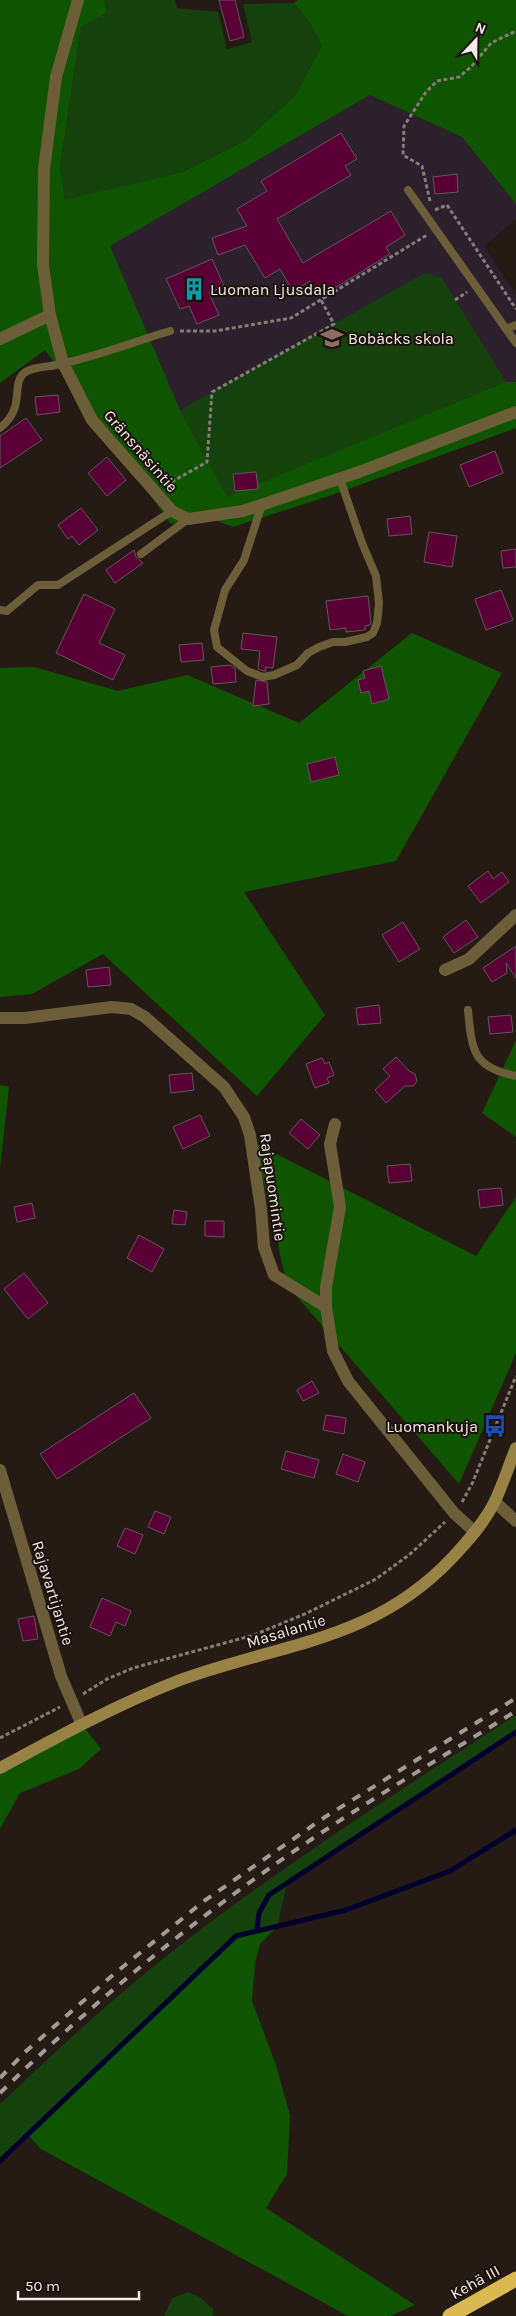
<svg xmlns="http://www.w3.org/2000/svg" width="516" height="2316" font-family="Karla,sans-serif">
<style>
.education{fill:#2c202d}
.green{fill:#14410c}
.forest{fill:#0f5400}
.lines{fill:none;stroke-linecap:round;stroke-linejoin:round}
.stream{stroke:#00002e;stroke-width:5}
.building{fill:#5a0037;stroke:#64565c}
.path{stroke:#857c77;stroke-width:3;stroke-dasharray:4 2.5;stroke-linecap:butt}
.lane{stroke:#6c5e38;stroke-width:8}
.street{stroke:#6c5e38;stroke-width:12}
.secondary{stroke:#988344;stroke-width:12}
.highway{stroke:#dbb951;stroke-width:15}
.rail{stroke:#a29a94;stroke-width:4;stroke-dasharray:9 9;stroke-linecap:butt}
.labels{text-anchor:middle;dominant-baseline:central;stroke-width:4;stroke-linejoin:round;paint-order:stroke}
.poi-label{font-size:16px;fill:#f4ece8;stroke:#1c120b;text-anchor:start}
.street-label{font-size:16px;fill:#f4ece8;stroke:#1c120b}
</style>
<rect width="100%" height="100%" fill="#251b14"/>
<path class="education" d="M370 95 462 137 516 204V219L484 246 516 295V382H506L227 498 180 410 109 245Z"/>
<path class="green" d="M104 0H175L177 8 218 12 227 49 252 42 243 4 294 3 309 22 322 45 295 96 246 140 182 172 65 201 60 167 81 27 107 13Z
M425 273 442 278 506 382 227 498 180 410Z
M516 1715V1732L287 1884 277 1927 236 1936 0 2161V2104C58 2049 116 1995 179 1946 286 1863 402 1789 516 1715Z
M188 2292 200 2297 213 2309V2316H164L172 2298Z"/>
<path class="forest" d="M0 0H104L107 13 81 27 60 167 65 200 182 172 246 140 295 96 322 45 309 22 294 3 298 0H516V204L462 137 370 95 110 246 180 410 227 497 506 382H516V428L332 495 233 527 207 517 171 524 45 350 0 383Z
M412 633 502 673 396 861 244 892 325 1015 257 1096 103 954 32 994 0 997V668L34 667 118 691 187 675 299 723Z
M516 1040V1137L482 1113Z
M0 1085 9 1087 0 1169Z
M255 1143 476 1256 516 1197V1353L459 1484 287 1285Z
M81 1723 101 1749 79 1769 20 1793 0 1829V1768Z
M277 1927 260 1944 255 1963 252 2001 276 2065 290 2115 287 2174 266 2208 415 2305 390 2316H348L41 2149 28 2135 236 1936Z"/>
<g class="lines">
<path class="stream" d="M257 1931 259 1913 269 1895 516 1732
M0 2161 236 1936 346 1910 450 1871 516 1830"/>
</g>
<path class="building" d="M219 0H235L244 37 230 41Z
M341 133 357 159 345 166 351 175 277 219 303 263 391 211 405 235 386 247 390 254 320 297 310 281 293 291 280 269 265 278 245 245 218 255 212 238 247 226 237 209 267 191 261 181Z
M457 174 458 192 435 194 433 177Z
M212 259 224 286 209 293 219 315 197 324 189 306 180 309 166 279Z
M58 395 60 412 37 415 35 397Z
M26 418 42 440 0 468V436Z
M495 451 503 473 469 487 460 465Z
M107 457 126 480 107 496 88 473Z
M256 472 258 489 235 491 233 474Z
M81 508 98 530 79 545 72 536 68 539 58 525Z
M410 516 412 534 389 536 387 519Z
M429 532 457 536 452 567 424 562Z
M516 549V567L503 568 501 551Z
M134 550 136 557 143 563 115 583 106 570Z
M501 590 513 620 486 630 475 599Z
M84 594 115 609 99 643 125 655 113 680 56 653Z
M368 596 371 622 370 625 365 626V630L346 632V628L330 630 326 601Z
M243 633 277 637 273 668 265 667 266 671H264L258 669 260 651 241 649Z
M202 643 204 660 181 662 179 645Z
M230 665 235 668 236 682 213 684 211 667Z
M381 666 389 699 372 704 369 691 361 693 358 680 365 678 363 671Z
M256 680 267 682 269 704 253 706Z
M335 757 339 775 311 782 307 764Z
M488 871 493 879 502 872 509 882 481 903 468 886Z
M466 920 478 937 454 953 443 937Z
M403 922 420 949 399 962 382 935Z
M516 946V978L506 963 507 973 492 982 483 968Z
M109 967 111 985 88 987 86 970Z
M379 1005 381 1023 358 1025 356 1008Z
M511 1015 513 1032 490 1034 488 1017Z
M396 1057 409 1071 415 1074 417 1081 413 1086H405L386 1103 375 1090 390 1076 383 1069Z
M322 1058 325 1064 329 1062 334 1075 327 1078 329 1083 315 1088 306 1064Z
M192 1073 194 1090 171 1093 169 1075Z
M200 1115 210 1136 183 1149 173 1127Z
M301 1119 320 1135 308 1149 289 1133Z
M410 1164 412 1181 389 1183 387 1166Z
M501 1188 503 1205 480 1208 478 1190Z
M32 1203 35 1218 17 1222 14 1207Z
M174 1210 187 1212 185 1225 172 1224Z
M205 1221H224V1237L205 1236Z
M139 1235 164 1249 152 1272 127 1258Z
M24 1273 48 1303 28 1319 4 1289Z
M312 1381 319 1393 303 1401 297 1390Z
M134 1393 151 1418 57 1479 40 1454Z
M326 1415 346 1418 344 1434 323 1430Z
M286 1451 319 1460 314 1478 281 1469Z
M343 1454 365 1462 358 1482 336 1474Z
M155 1511 171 1517 164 1534 148 1527Z
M125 1528 143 1535 135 1554 117 1546Z
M102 1598 131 1611 125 1626 116 1622 110 1636 90 1627Z
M34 1616 38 1639 23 1641 18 1619Z"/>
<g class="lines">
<path class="path" d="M430 201 422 166 403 155 404 126 426 92 437 81 459 77 471 67 491 43 516 31
M435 210 447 205 516 309
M455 300 467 292
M180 331H215L291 318 427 235
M166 485 207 462 212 392 334 324 321 300
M462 1502 472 1484 516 1376
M83 1694 107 1679 133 1668 254 1635 307 1613 376 1579 409 1555 445 1522
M0 1738 60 1707"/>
<path class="lane" d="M408 190 516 343
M506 329 516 325
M0 428C26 407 11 387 23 374 30 367 47 367 56 365 95 357 133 342 170 331
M262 504 244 560 225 590 214 630 217 647 247 671 263 677 274 675 297 665 308 653 319 647 333 642H345L367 637 373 633 377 623 379 603 376 576 362 543 340 479
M141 554 188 519
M0 610 7 611 38 585H58L172 511
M468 1010C472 1050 472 1067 516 1076"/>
<path class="street" d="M78 0 56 77 44 169 43 265 50 315 63 363 92 420 172 511 188 519 243 511 359 472 516 412
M0 339 50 315
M445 970 469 959 516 915
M0 1018H25L112 1007 131 1009 145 1017 224 1087 244 1117 250 1135 261 1209 264 1247 274 1275 326 1307 333 1351 348 1381 454 1513 475 1532
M326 1307V1287L340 1207 330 1144 335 1124
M0 1470 61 1676 81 1723
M495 1502 516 1521"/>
<path class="secondary" d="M0 1768C59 1736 118 1704 180 1680 281 1643 373 1642 452 1558 468 1541 485 1522 495 1501 503 1484 509 1465 516 1448"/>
<path class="highway" d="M450 2316 516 2279"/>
<path class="rail" d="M0 2078 24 2053 114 1974 204 1901 325 1817 516 1698
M0 2093C101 1994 214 1903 333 1825 393 1786 455 1749 516 1711"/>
</g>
<defs>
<symbol id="building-bare" viewBox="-9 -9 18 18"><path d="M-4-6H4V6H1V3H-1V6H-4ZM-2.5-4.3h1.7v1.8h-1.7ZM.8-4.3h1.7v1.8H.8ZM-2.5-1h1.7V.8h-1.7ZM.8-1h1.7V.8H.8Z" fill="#0f9aa8" stroke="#1c120b" stroke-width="2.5" paint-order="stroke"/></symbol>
<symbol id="school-bare" viewBox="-9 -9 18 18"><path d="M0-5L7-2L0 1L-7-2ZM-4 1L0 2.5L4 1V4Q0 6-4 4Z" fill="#8d6e63" stroke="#1c120b" stroke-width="2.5" paint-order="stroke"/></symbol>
<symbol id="bus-bare" viewBox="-9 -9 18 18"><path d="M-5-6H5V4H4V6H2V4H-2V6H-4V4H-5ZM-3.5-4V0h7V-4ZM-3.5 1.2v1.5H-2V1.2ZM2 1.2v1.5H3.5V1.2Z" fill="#1a4fb4" stroke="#1c120b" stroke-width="2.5" paint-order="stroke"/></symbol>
</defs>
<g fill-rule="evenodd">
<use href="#building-bare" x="178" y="273" width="32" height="32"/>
<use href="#school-bare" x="316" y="322" width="32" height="32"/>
<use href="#bus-bare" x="479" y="1410" width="32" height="32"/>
</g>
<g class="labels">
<g class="poi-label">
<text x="210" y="289">Luoman Ljusdala</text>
<text x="348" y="338">Bobäcks skola</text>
<text x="478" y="1426" text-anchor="end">Luomankuja</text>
</g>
<g class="street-label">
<text transform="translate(141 451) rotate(49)">Gränsnäsintie</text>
<text transform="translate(273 1187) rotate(82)">Rajapuomintie</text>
<text transform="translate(53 1593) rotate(73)">Rajavartijantie</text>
<text transform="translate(286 1631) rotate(-17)">Masalantie</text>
<text transform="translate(475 2282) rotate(-29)">Kehä III</text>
</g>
</g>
<g transform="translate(476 40) rotate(22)" stroke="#1c120b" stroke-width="4" paint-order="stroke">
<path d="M0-4L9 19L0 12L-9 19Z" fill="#f4ece8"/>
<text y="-8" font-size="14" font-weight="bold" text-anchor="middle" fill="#f4ece8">N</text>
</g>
<path d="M18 2291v8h121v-8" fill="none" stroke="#f4ece8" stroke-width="2.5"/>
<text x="25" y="2291" font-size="15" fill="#f4ece8" stroke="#1c120b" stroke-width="4" paint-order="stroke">50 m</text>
</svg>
